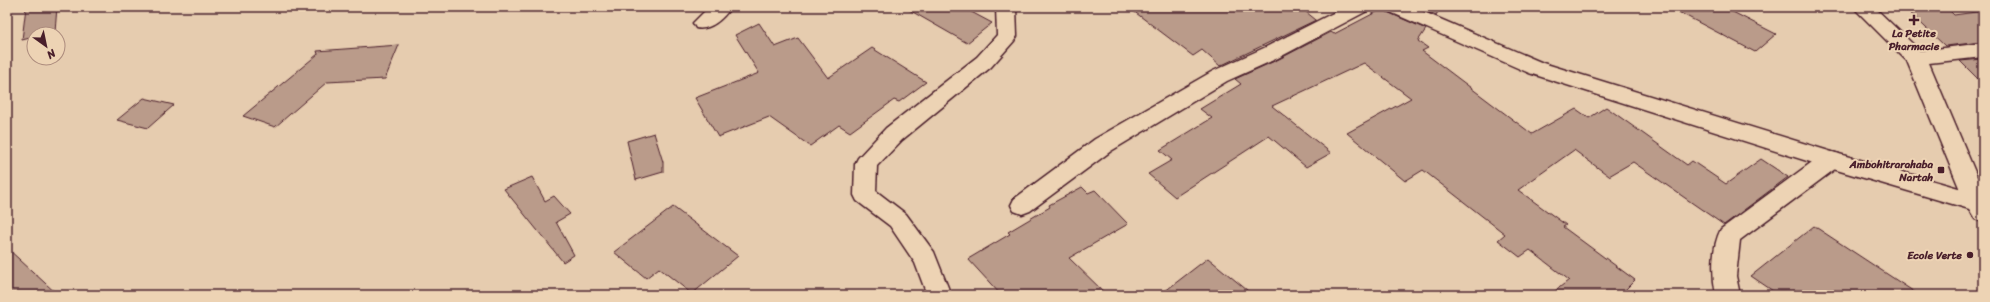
<svg xmlns="http://www.w3.org/2000/svg" width="1990" height="302" font-family="Sriracha,sans-serif">
<style>
.building{fill:#ba9b8a;stroke:#4a1f2b}
.lines{fill:none;stroke-linecap:round;stroke-linejoin:round}
.minor-casing{stroke:#4a1f2b;stroke-width:3}
.tertiary-casing{stroke:#4a1f2b;stroke-width:3}
.minor{fill:#edd3b4;fill-rule:evenodd}
.tertiary{fill:#edd3b4;fill-rule:evenodd}
.poi-dot{fill:#4a1f2b;stroke:#edd3b4;stroke-width:1.5}
.labels{text-anchor:middle;dominant-baseline:central;stroke-width:4;stroke-linejoin:round;paint-order:stroke}
.poi-label{font-size:11px;font-weight:bold;fill:#4a1f2b;stroke:#edd3b4;text-anchor:end}
</style>
<rect width="100%" height="100%" fill="#e6ccaf"/>
<filter id="ink" filterUnits="userSpaceOnUse"><feTurbulence type="fractalNoise" baseFrequency=".025" numOctaves="2"/><feDisplacementMap in="SourceGraphic" scale="8" xChannelSelector="R" yChannelSelector="G"/><feConvolveMatrix kernelMatrix="1 2 1 2 8 2 1 2 1" color-interpolation-filters="sRGB"/></filter>
<g filter="url(#ink)">
<path class="building" d="M26 7H57L55 32 34 34V37L22 40Z
M904 7H962L992 23 967 43Z
M1128 7H1300L1316 20 1220 66 1202 50 1193 56Z
M1416 7H1441L1436 15Z
M1669 7H1723L1776 34 1755 52Z
M1933 7H1946L1954 15 1983 11V42L1945 46 1906 9Z
M1384 8 1387 12 1426 29 1418 41 1428 48 1422 51 1532 134 1576 109 1589 118 1606 107 1687 165 1692 161 1726 184 1761 159 1788 177 1724 225 1633 162 1609 176 1574 150 1518 190 1566 225 1563 227 1635 280 1620 295H1550L1569 280 1530 250 1520 257 1498 240 1505 234 1423 170 1405 181 1347 133 1411 98 1364 63 1272 106 1331 153 1306 167 1269 136 1175 197 1148 174 1172 160 1160 150 1212 118 1200 109 1241 84 1235 79 1279 59 1331 32 1334 34Z
M759 23 775 47 798 38 828 78 872 48 926 82 899 102 894 100 850 132 839 125 810 146 769 117 718 137 695 98 759 73 735 35Z
M399 45 385 79 327 82 275 127 243 116 318 54 317 51Z
M1983 59V84L1960 61Z
M144 98 174 105 148 128 117 120Z
M654 133 663 162V172L636 180 627 141Z
M532 177 545 201 554 196 570 214 556 222 574 255 563 262 504 189Z
M1082 187 1088 193 1095 190 1128 224 1069 258 1107 295H1001L968 259 1010 234 1008 232 1050 207 1049 205Z
M673 207 738 256 692 294 659 268 646 278 614 252Z
M1814 226 1919 295H1779L1751 276Z
M7 248 58 295H7Z
M1208 258 1253 295H1160Z"/>
<g class="lines">
<defs>
<path id="minor" d="M709 7H731C723 19 710 31 696 28L693 23Z
M996 7H1016L1017 36 1014 41 991 67 902 140 877 166 876 191 906 214 934 252 951 295H927L915 263 890 226 857 201 854 195 855 164 858 158 886 128 977 57 997 35Z
M1345 7H1370L1367 11 1278 58 1227 81 1111 151 1030 211 1022 214 1014 211 1011 205 1014 199 1095 139 1213 71 1264 48Z
M1853 7H1874L1920 51 1983 43V57L1929 63 1983 191V222L1975 219 1965 202 1907 61Z
M1831 152 1839 154 1842 160 1839 166 1740 240 1736 276 1740 295H1716C1712 275 1711 248 1721 229L1823 154Z"/>
<path id="tertiary" d="M1385 7H1412L1543 63 1832 152 1983 195V213L1823 166 1529 73 1388 11Z"/>
</defs>
<use href="#minor" class="minor-casing"/>
<use href="#tertiary" class="tertiary-casing"/>
<use href="#minor" class="minor"/>
<use href="#tertiary" class="tertiary"/>
</g>
</g>
<g class="poi-dot">
<path d="M1912 14h4v4h4v4h-4v4h-4v-4h-4v-4h4z"/>
<rect x="1937" y="166" width="8" height="8" rx="2"/>
<circle cx="1970" cy="255" r="4"/>
</g>
<g class="labels">
<g class="poi-label">
<text x="1914" y="33" text-anchor="middle">La Petite<tspan x="1914" dy="13">Pharmacie</tspan></text>
<text x="1933" y="164">Ambohitrarahaba<tspan x="1933" dy="13">Nartah</tspan></text>
<text x="1962" y="255">Ecole Verte</text>
</g>
</g>
<rect width="1990" height="302" fill="none" stroke="#edd3b4" stroke-width="24"/>
<rect x="12" y="12" width="1966" height="278" fill="none" stroke="#4a1f2b" stroke-width="1.5" filter="url(#ink)"/>
<g transform="translate(46 46) rotate(147)"><circle r="19" fill="#edd3b4" stroke="#ac8b7d"/>
<path d="M0-3L7 15L0 10L-7 15Z" fill="#4a1f2b"/>
<text y="-6" font-size="11" font-weight="bold" text-anchor="middle" fill="#4a1f2b">N</text>
</g>
</svg>
